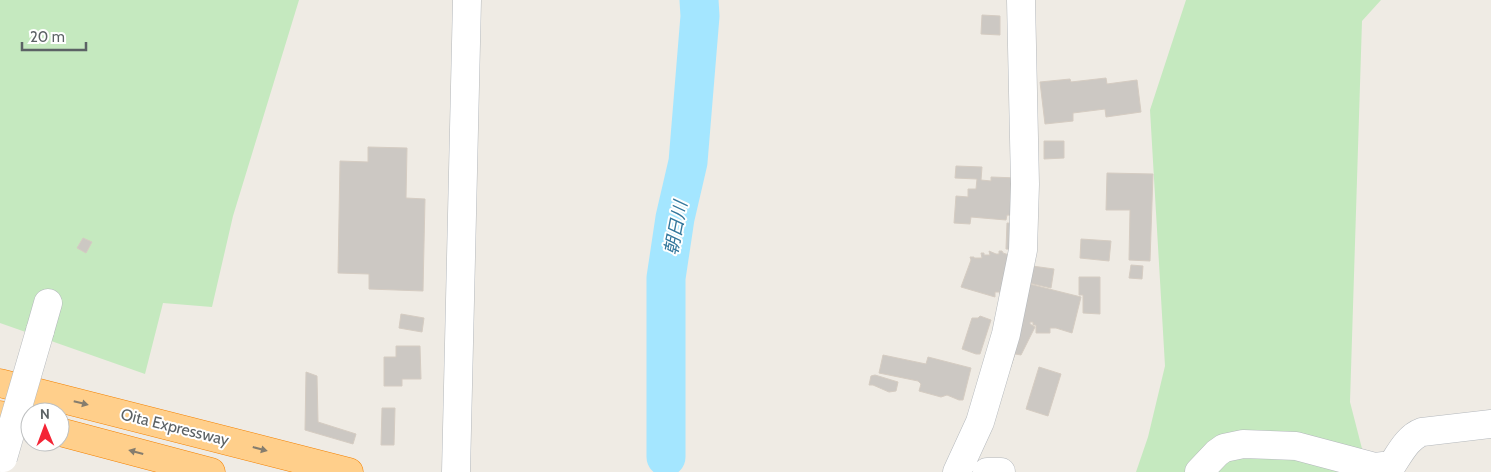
<svg xmlns="http://www.w3.org/2000/svg" width="1491" height="472" font-family="Cabin,'Noto Sans JP',sans-serif">
<style>
.green{fill:#c5e9bf}
.lines{fill:none;stroke-linecap:round;stroke-linejoin:round}
.river{stroke:#a4e6ff;stroke-width:39}
.building{fill:#ccc8c3;stroke:#d5ccc2}
.minor-casing{stroke:#b4b8bc;stroke-width:29}
.highway-casing{stroke:#f38100;stroke-width:29}
.minor{stroke:#fff;stroke-width:28}
.highway{stroke:#ffcf8b;stroke-width:28}
.minor-bridge-casing{stroke:#b4b8bc;stroke-width:29;stroke-linecap:butt}
.minor-bridge{stroke:#fff;stroke-width:28}
.oneway{fill:#857d6e}
.labels{text-anchor:middle;dominant-baseline:central;stroke-width:4;stroke-linejoin:round;paint-order:stroke}
.street-label{font-size:16px;fill:#5c6265;stroke:#fff}
.water-label{font-size:18px;font-style:italic;fill:#33779c;stroke:#fff}
</style>
<rect width="100%" height="100%" fill="#efebe4"/>
<path class="green" d="M0 0H299L233 216 212 307 163 303 145 374 0 323Z
M1186 0H1381L1362 21 1350 402 1368 472H1136L1148 437 1165 366 1150 110Z"/>
<g class="lines">
<path class="river" d="M666 457V278L675 218 688 162 700 16 699 0"/>
</g>
<path class="building" d="M982 15 1000 16V35L981 34Z
M1106 78 1107 84 1137 80 1141 112 1106 117 1105 109 1073 113V121L1045 124 1040 82 1070 79 1071 82Z
M1044 141H1064V158L1044 159Z
M368 147 407 148 406 198 425 199 423 291 369 289V274L338 273 340 161 368 162Z
M956 166 982 167 981 180 991 181V177L1017 178 1029 216 1007 215 1006 220 971 217 970 224 954 223 956 196 968 197V189H976L977 179 955 178Z
M1107 173 1153 174 1150 261 1129 260 1130 210H1106Z
M1007 223 1026 224 1025 250 1006 249Z
M83 238 92 242 86 253 77 248Z
M1081 239 1111 241 1109 261 1080 258Z
M989 251 996 254H999V251H1002L1003 253 1018 258 1000 294V292H995V297L961 287 971 260 970 257H974V258H982L981 253H984V255H990Z
M1131 265 1143 266 1142 279 1129 278Z
M1032 266 1054 269 1051 288 1029 283Z
M1079 277H1100V314L1083 313V295H1079Z
M1025 283 1081 297 1072 333 1056 328H1050V333H1036V325H1033V322H1030V324L1035 327 1021 355 1015 354 1010 369 995 365Z
M401 314 424 318 422 332 399 328Z
M980 316 991 320 980 354H976L962 349 972 318H978Z
M396 346H420L421 379H402V386H384V357H396Z
M883 355 926 364 928 357 971 368 963 400H959L947 395 941 397 919 391 921 384 918 381 879 373Z
M1039 367 1061 374 1048 416 1026 409Z
M306 372 317 376 318 422 356 434 353 444 305 430Z
M875 375 898 382 896 391 889 392 873 385H869L871 376Z
M382 408H395L394 445H381Z"/>
<g class="lines">
<defs>
<path id="minor" d="M40 331 48 303
M456 472 467 0
M957 472 980 422 1006 334 1023 250 1025 184 1021 0
M987 472H1001
M1199 472 1217 453 1224 448 1243 444 1296 446 1375 467 1392 465C1400 453 1408 437 1422 432L1491 424"/>
<path id="highway" d="M0 383 349 472
M0 415 30 424
M60 432 211 472"/>
</defs>
<use href="#minor" class="minor-casing"/>
<use href="#highway" class="highway-casing"/>
<use href="#minor" class="minor"/>
<use href="#highway" class="highway"/>
<defs>
<path id="minor-bridge" d="M3 458 40 331"/>
</defs>
<use href="#minor-bridge" class="minor-bridge-casing"/>
<use href="#minor-bridge" class="minor-bridge"/>
</g>
<defs><path id="oneway-solid" d="M-6-.8H1V-3.2L6.5 0L1 3.2V.8H-6Z" transform="scale(1.25)"/></defs>
<g class="oneway">
<use href="#oneway-solid" transform="translate(81 403) rotate(14)"/>
<use href="#oneway-solid" transform="translate(260 449) rotate(15)"/>
<use href="#oneway-solid" transform="translate(136 452) rotate(-165)"/>
</g>
<g class="labels">
<g class="street-label">
<text transform="translate(175 427) rotate(14)">Oita Expressway</text>
</g>
<g class="water-label">
<text transform="translate(676 228) rotate(-79)">朝日川</text>
</g>
</g>
<g transform="translate(45 427) rotate(359)"><circle r="24" fill="#ffffff" stroke="#bec0c1"/>
<path d="M0-4L9 19L0 12L-9 19Z" fill="#f42536"/>
<text y="-8" font-size="14" font-weight="bold" text-anchor="middle" fill="#5c6265">N</text>
</g>
<path d="M22 42v8h64v-8" fill="none" stroke="#5c6265" stroke-width="2.5"/>
<text x="30" y="42" font-size="15" fill="#5c6265" stroke="#ffffff" stroke-width="4" paint-order="stroke">20 m</text>
</svg>
